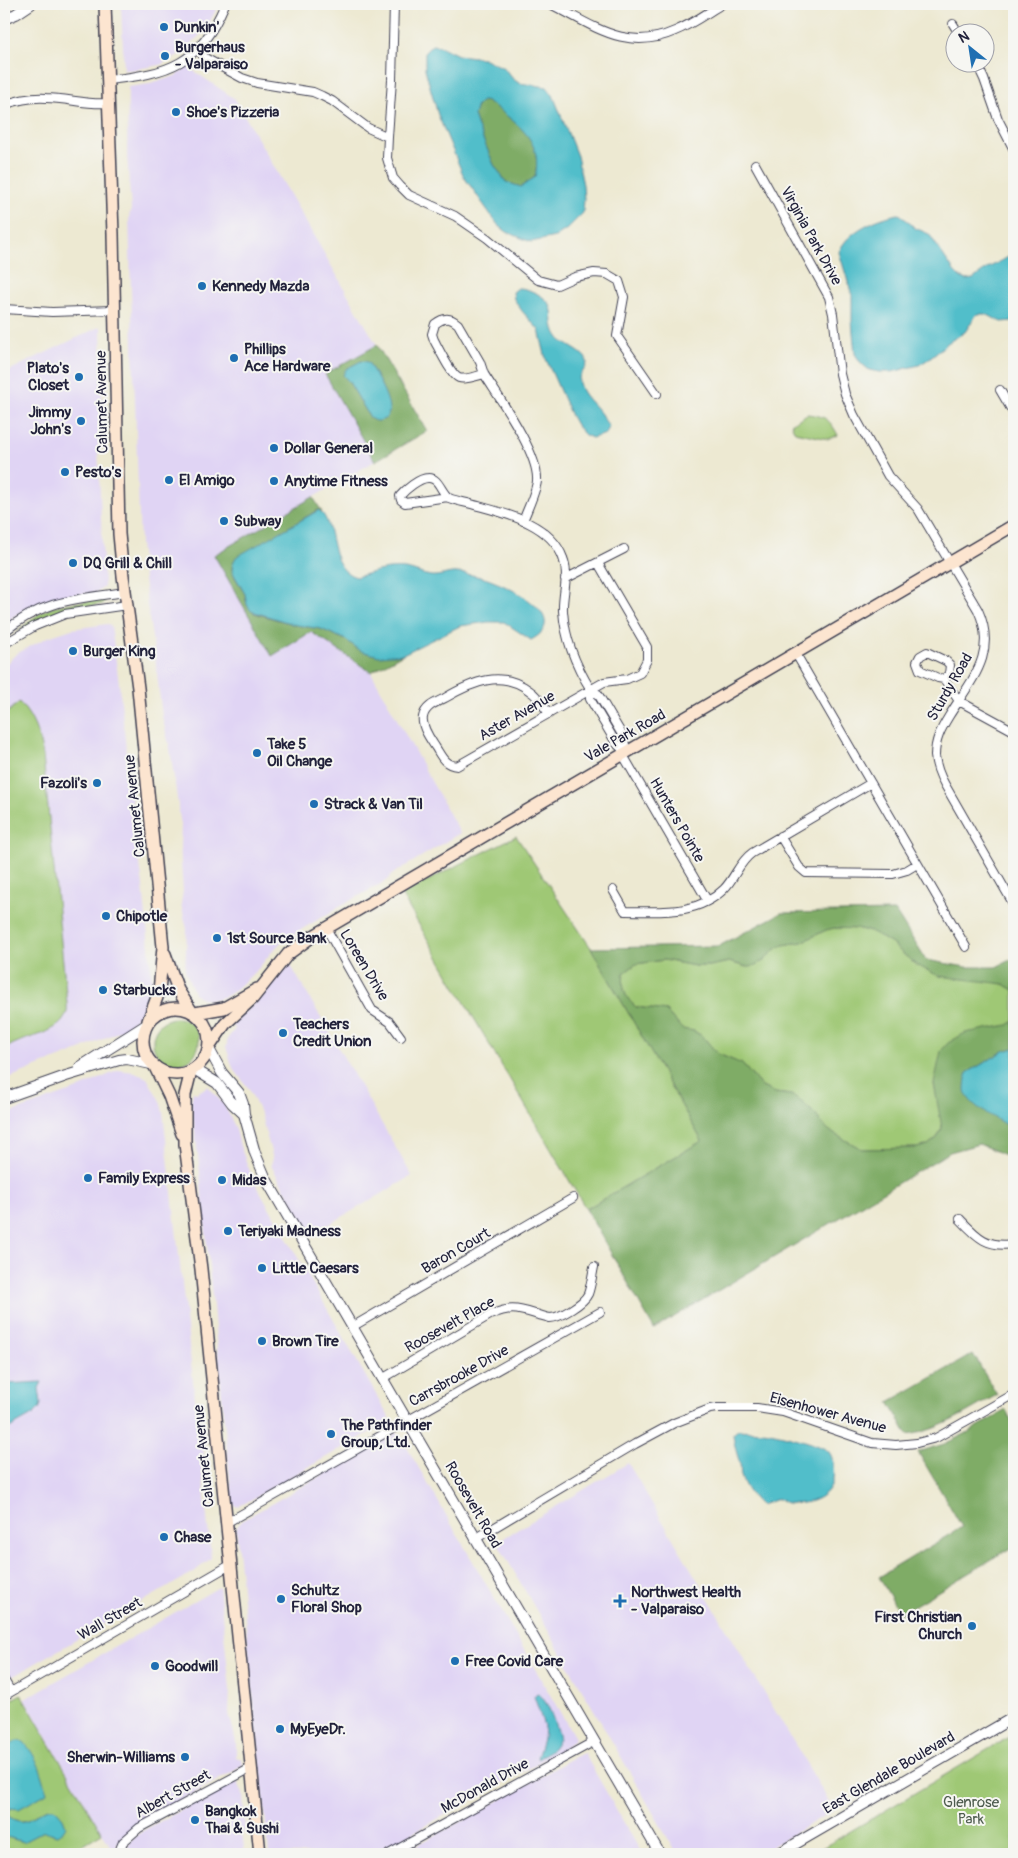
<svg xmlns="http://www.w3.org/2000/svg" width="1018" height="1858" font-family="Pangolin,sans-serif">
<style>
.built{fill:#e0d4f4}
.green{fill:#9fc874;stroke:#607558}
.forest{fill:#7fac66;stroke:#506750;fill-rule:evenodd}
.water{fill:#51beca;stroke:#3a7082;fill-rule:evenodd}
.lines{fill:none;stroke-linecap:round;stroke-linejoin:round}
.minor-casing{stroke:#404052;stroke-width:10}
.tertiary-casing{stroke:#404052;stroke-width:12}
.secondary-casing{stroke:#404052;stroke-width:14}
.minor{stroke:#fff;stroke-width:8}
.tertiary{stroke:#fff;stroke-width:10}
.secondary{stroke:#fce5d0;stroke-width:11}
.poi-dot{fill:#1f6fb2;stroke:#f6f6f2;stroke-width:2}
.labels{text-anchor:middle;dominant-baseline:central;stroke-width:4;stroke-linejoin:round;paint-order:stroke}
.poi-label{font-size:15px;font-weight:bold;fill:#22223b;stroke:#f6f6f2;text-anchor:start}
.street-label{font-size:15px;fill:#22223b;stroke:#f6f6f2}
.park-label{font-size:15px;fill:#4e5c4f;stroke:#f6f6f2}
</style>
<rect width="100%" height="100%" fill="#f6f6f2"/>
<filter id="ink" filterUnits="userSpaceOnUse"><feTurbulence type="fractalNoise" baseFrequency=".02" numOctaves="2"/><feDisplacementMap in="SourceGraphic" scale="10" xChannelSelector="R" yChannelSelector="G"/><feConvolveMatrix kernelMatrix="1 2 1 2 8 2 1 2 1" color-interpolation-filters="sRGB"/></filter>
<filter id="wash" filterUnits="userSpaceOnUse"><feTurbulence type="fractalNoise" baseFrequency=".0096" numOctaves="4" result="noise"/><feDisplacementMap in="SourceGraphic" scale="20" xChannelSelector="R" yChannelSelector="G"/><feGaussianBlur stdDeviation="1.12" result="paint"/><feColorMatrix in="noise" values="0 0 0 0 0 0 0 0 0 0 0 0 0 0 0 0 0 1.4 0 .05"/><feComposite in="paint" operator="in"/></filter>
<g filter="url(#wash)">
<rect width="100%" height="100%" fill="#ede9d2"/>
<path class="built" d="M121 4H219L206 29 182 53 160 65 131 70H124Z
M188 67 235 99 377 345 325 374 375 461 214 555 311 632 371 672 460 833 391 875 388 880 346 903 282 941 270 954 258 969 233 992 224 997 210 1000 203 999 194 993 185 970 187 929 181 904 183 891 180 846 181 826 170 749 162 716 155 656 147 605 140 544 131 288 129 217 131 209 127 156 128 87 150 84 163 80 175 76Z
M101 326 102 425 100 427 98 448 104 587 97 592 60 597 42 602 25 609 4 623V373Z
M108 624 111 626 119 683 132 806 143 886 152 978 150 992 140 1015 124 1029 82 1049 6 1079 4 1074V1050L13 1044 52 1029 61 1023 67 1014V1003L61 951 8 713 4 716V666L16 654 48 637 72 629Z
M290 964 412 1176 311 1235 272 1167 271 1164 273 1159 261 1115 249 1089 233 1068 226 1047 228 1038 235 1029 231 1025 261 997Z
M119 1070 134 1072 147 1078 160 1101 163 1112 196 1408 200 1416 204 1456 202 1468 211 1558 194 1572 10 1678 4 1669V1115L75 1090Z
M208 1086 225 1106 236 1129 240 1146 253 1179 390 1419V1421L383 1425 238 1507 233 1504 232 1500 199 1163 191 1102 193 1092 197 1093Z
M398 1432 575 1738 565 1748 375 1854H269L236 1529 241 1521Z
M628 1463 834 1810 759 1854H677L497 1542Z
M219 1587 230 1689 229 1713 236 1742V1757L242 1759 243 1764 241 1767 135 1826 120 1839 114 1853 25 1699Z
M584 1753 642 1854H400L477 1813 576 1756Z
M238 1782 243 1794 245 1831 242 1833 245 1854H124L132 1839 144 1830 230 1784Z"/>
<path class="green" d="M807 414C826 416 829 419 838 435L828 439 795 432 791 424Z
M102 599 105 601 102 604 57 611 17 632C26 626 31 619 39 614 55 603 83 602 102 599Z
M19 702C34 718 39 735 43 756L67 1003C67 1007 68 1012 66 1015 58 1036 20 1036 4 1050V716Z
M516 836 591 948 702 1141 586 1209 401 894Z
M834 928 860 929 874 933 892 944 916 965 1004 984 1014 990V1021L934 1084 942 1121V1128L937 1138 928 1145 917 1148 862 1149 834 1134 825 1127 814 1113 791 1095 775 1093 762 1087 742 1064 718 1054 702 1036 694 1031 682 1029 666 1011 636 1007C624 997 622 988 624 973L636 964 664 960 695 966H710L729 962 746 967 764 961 774 950 783 945 802 942 826 930Z
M153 1041a23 23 0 1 1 46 0a23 23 0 1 1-46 0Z
M21 1694 102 1833 67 1854H4V1836L23 1842 44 1831 57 1835 64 1821 55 1808C36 1806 30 1832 8 1816V1811L10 1808H16L9 1745 4 1749V1736L10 1731 7 1720 4 1722V1704Z
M1014 1734V1854H812Z"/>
<path class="forest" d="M482 101C490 101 496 108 502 112 526 130 542 145 535 177L521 187 506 182 494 165 477 125 474 115 477 105Z
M377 345 427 431 375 461 325 374ZM368 362 382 387 389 410 371 419 349 382Z
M313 497 322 512 318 510 236 558 232 567 233 574 245 594 247 605 254 613 296 625 321 629 346 640 358 649 395 655 403 654 371 672 311 632 272 656 214 555Z
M895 911 926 960 966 967H996L1014 958V990L1004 984 939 976 916 965 892 944 874 933 860 929 834 928 826 930 802 942 783 945 774 950 764 961 751 967H747L729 962 710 966H695L664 960 636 964 624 973C622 988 624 997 636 1007L666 1011 682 1029 694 1031 702 1036 718 1054 742 1064 762 1087 775 1093 791 1095 797 1098 814 1113 825 1127 834 1134 862 1149 917 1148 928 1145 937 1138 942 1128 934 1084 941 1051 948 1043 965 1033 1008 1025 1014 1021V1048L1004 1051 967 1073 1014 1131V1159L979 1144 950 1152 654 1329 586 1209 702 1141 591 948 719 946 781 913Z
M973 1354 997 1395C968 1411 941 1430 908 1435L889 1402Z
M1006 1410 1014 1425V1546L900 1614 879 1577 962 1527 918 1452 944 1444 965 1434Z"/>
<path class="water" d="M432 45 442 47 458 55 483 58 504 68 513 79 519 83 547 87 553 95 577 156 583 185 584 199 583 213 567 229 555 237 531 242 507 232 498 225 464 177 438 115 425 69V52ZM482 101C490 101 496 108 502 112 525 130 542 145 535 177L521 187 506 182 494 165 477 125 474 115 477 105Z
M898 214 901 215 915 228 929 234 954 271 960 277 966 280 973 279 988 268 1014 254V321L1001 322 986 314H977L965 332 949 342 927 360 919 365 892 372H879L869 370 861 363 855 354 852 322V295L839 252C847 231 877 218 898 214Z
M518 288C525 288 529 290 536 293 563 307 545 320 559 338 564 345 587 353 587 362 587 370 577 374 579 383 582 396 594 404 601 414 604 418 606 423 609 427L606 434 592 438 585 435 576 425 571 416 546 359 539 330 522 311 514 299 513 292Z
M361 361 368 362C374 373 402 415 382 420 377 422 375 421 371 419L349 382 343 375 346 369Z
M319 510C337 524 326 568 356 577 373 572 388 567 405 569 414 570 422 575 431 576 440 577 449 572 457 573 469 574 484 577 495 582 516 590 571 619 531 640L504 622H488L460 626 403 654 379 656 361 651 346 640 321 629 296 625 251 611 247 605 245 594 232 571 233 563 236 557Z
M1014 1048V1131C1001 1119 968 1108 965 1090 965 1085 966 1078 967 1073L1004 1051Z
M42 1382 39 1388 41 1404 39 1409 34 1414 4 1431V1384Z
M738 1430C746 1431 754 1430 762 1431 775 1432 818 1443 828 1451 832 1455 833 1461 833 1466 838 1494 813 1506 788 1503 785 1503 782 1500 778 1499L760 1505C752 1498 744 1486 741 1476 740 1472 741 1468 740 1464 737 1454 734 1445 733 1434Z
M537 1693C548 1699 556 1726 559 1739L553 1748 538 1759 537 1758 543 1739 544 1726 534 1696Z
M17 1741 24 1742C37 1757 43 1774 47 1793L19 1809 10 1808 8 1811V1816C30 1832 36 1806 55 1808L62 1816 66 1826 63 1831 57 1835 44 1831 23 1842 4 1836V1749Z"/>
</g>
<g filter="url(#ink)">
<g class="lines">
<defs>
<path id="minor" d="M550 4C593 25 626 53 675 31 692 24 707 13 722 4
M953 24 958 32
M198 49 205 58 242 78 257 83 313 92 322 96 332 101 368 128 388 137 387 158 393 178 400 186 409 195 455 216 487 238 538 280 557 285 575 277 594 273 607 274 619 281 624 297 617 336 657 394
M976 62 984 79 998 119 1014 150
M108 80C170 73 199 65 225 4
M4 105C18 100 31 97 46 98 67 98 87 105 108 103
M388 137 392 80 394 4
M755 164 829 297 833 314 840 374 845 394 854 415 888 476 918 509 978 610C998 654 971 680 949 716 941 729 935 740 935 756 936 766 940 776 945 785L1014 905
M4 309 52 312 114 310
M484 374 480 362 458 324C450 317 444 317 435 324L432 334 434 340C439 349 451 375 459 378 466 380 477 376 484 374 499 398 539 453 537 481 536 492 527 510 523 521
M1000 390 1014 414
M448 497 405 503 401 500 400 496C405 490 419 478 428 478 439 477 441 493 449 498 456 501 464 502 471 504 503 513 550 522 563 558 570 575 562 594 563 611 565 639 576 666 591 690
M565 579 624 549
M4 632C42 600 77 599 125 592
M4 644 35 626 65 614 127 605
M796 654 966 947
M944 679 949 674 950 665 946 661 927 652 920 656 917 662 920 670 938 678 944 679 959 701 1014 731
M591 690 598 694 624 738 626 753 616 743 590 699Z
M549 714C544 707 538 696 530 691 502 669 472 682 445 698 437 702 425 706 423 717 421 727 431 740 436 748 442 758 445 765 457 766L604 682 627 679 640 673 647 660V647L598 563
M623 755 707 900
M780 836 799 867 806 873 893 874 907 870 917 864
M613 890 625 911C659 911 697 916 724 889 735 878 739 862 752 853L871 783
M326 928 372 1010 390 1022 401 1037
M960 1219C977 1237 987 1248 1014 1244
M352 1327 573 1198
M382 1379 490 1315C509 1307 516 1308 535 1314 540 1315 545 1317 550 1318 560 1318 584 1303 588 1294 591 1286 592 1276 594 1267
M226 1523 600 1312
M475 1539 635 1444 674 1423 710 1409 717 1408H757L783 1412 872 1443 896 1445 917 1443 936 1438 1014 1394
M4 1680 11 1692
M4 1696 230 1565
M118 1854 123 1842 139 1828 251 1768
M389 1854 593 1742"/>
<path id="tertiary" d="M4 19 16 14 31 4
M209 1049 222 1073 239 1093 243 1104 244 1114 255 1153 266 1179 660 1854
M80 1067 146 1025
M194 1069 217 1083 232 1103 244 1114
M4 1098 66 1076 119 1060 127 1059 151 1064
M778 1854 1014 1717"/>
<path id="secondary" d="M105 4 113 234 119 534 123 576 138 688 163 947 159 992 148 1021
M165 954 178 990 192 1012
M143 1041a33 33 0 1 1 66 0a33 33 0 1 1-66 0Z
M195 1013 224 1008 257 989
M210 1046 225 1024 253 998 288 954 310 938 1014 525
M155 1067 169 1096 182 1134
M191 1071 185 1095V1144L201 1269 260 1854"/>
</defs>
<use href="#minor" class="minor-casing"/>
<use href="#tertiary" class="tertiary-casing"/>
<use href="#secondary" class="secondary-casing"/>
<use href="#minor" class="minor"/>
<use href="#tertiary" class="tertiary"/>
<use href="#secondary" class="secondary"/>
</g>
</g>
<g class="poi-dot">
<circle cx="164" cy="27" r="5"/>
<circle cx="165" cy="56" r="5"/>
<circle cx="176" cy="112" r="5"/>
<circle cx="202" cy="286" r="5"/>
<circle cx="234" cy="358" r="5"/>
<circle cx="79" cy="377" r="5"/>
<circle cx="81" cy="421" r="5"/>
<circle cx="274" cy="448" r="5"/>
<circle cx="65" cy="472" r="5"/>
<circle cx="169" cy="480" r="5"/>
<circle cx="274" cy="481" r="5"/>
<circle cx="224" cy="521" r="5"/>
<circle cx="73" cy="563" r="5"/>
<circle cx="73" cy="651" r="5"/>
<circle cx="257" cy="753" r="5"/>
<circle cx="97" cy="783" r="5"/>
<circle cx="314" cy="804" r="5"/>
<circle cx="106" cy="916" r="5"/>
<circle cx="217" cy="938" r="5"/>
<circle cx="103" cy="990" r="5"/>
<circle cx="283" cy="1033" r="5"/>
<circle cx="88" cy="1178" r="5"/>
<circle cx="222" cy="1180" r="5"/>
<circle cx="228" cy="1231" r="5"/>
<circle cx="262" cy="1268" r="5"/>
<circle cx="262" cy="1341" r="5"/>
<circle cx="331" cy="1434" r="5"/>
<circle cx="164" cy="1537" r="5"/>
<circle cx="281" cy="1599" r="5"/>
<path d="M617.5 1593.5h5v5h5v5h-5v5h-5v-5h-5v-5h5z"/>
<circle cx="972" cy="1626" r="5"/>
<circle cx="455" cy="1661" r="5"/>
<circle cx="155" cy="1666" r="5"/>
<circle cx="280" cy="1729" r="5"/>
<circle cx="185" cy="1757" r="5"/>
<circle cx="195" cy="1820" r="5"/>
</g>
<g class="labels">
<g class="poi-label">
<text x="174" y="27">Dunkin'</text>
<text x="175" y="47">Burgerhaus<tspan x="175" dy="17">- Valparaiso</tspan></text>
<text x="186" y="112">Shoe's Pizzeria</text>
<text x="212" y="286">Kennedy Mazda</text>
<text x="244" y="349">Phillips<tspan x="244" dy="17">Ace Hardware</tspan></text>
<text x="69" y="368" text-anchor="end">Plato's<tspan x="69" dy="17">Closet</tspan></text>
<text x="71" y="412" text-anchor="end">Jimmy<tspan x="71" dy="17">John's</tspan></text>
<text x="284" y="448">Dollar General</text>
<text x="75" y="472">Pesto's</text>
<text x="179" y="480">El Amigo</text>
<text x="284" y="481">Anytime Fitness</text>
<text x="234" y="521">Subway</text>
<text x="83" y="563">DQ Grill &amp; Chill</text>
<text x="83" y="651">Burger King</text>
<text x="267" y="744">Take 5<tspan x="267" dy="17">Oil Change</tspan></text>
<text x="87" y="783" text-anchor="end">Fazoli's</text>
<text x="324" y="804">Strack &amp; Van Til</text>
<text x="116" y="916">Chipotle</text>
<text x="227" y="938">1st Source Bank</text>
<text x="113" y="990">Starbucks</text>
<text x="293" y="1024">Teachers<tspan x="293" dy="17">Credit Union</tspan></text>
<text x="98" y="1178">Family Express</text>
<text x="232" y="1180">Midas</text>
<text x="238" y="1231">Teriyaki Madness</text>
<text x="272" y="1268">Little Caesars</text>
<text x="272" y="1341">Brown Tire</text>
<text x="341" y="1425">The Pathfinder<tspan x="341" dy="17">Group, Ltd.</tspan></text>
<text x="174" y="1537">Chase</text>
<text x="291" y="1590">Schultz<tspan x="291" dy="17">Floral Shop</tspan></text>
<text x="631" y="1592">Northwest Health<tspan x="631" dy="17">- Valparaiso</tspan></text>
<text x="962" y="1617" text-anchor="end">First Christian<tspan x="962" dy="17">Church</tspan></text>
<text x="465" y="1661">Free Covid Care</text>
<text x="165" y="1666">Goodwill</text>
<text x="290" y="1729">MyEyeDr.</text>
<text x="175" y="1757" text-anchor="end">Sherwin-Williams</text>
<text x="205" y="1811">Bangkok<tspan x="205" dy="17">Thai &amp; Sushi</tspan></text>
</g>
<g class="street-label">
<text transform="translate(811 236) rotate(61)">Virginia Park Drive</text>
<text transform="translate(102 402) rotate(-91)">Calumet Avenue</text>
<text transform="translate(950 687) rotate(-60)">Sturdy Road</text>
<text transform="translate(517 716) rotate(-30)">Aster Avenue</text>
<text transform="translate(625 736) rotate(-30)">Vale Park Road</text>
<text transform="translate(135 806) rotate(-96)">Calumet Avenue</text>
<text transform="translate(677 820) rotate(60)">Hunters Pointe</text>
<text transform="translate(364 965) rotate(59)">Loreen Drive</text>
<text transform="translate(456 1251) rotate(-30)">Baron Court</text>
<text transform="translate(450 1325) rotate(-29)">Roosevelt Place</text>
<text transform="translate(459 1376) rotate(-29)">Carrsbrooke Drive</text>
<text transform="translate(828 1413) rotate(15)">Eisenhower Avenue</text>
<text transform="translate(204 1456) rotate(-96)">Calumet Avenue</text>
<text transform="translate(473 1505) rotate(60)">Roosevelt Road</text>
<text transform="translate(110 1619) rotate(-30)">Wall Street</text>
<text transform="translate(889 1773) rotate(-30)">East Glendale Boulevard</text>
<text transform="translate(485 1786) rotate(-29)">McDonald Drive</text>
<text transform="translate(173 1794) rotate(-29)">Albert Street</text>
</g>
<g class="park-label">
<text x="971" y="1802">Glenrose<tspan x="971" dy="17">Park</tspan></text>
</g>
</g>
<rect width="1018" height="1858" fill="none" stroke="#f6f6f2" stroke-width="20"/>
<g transform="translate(970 48) rotate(330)"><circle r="24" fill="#f6f6f2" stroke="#a1a1a9"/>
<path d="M0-4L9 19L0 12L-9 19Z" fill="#1f6fb2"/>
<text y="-8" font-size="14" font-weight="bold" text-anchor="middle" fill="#22223b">N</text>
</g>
</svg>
